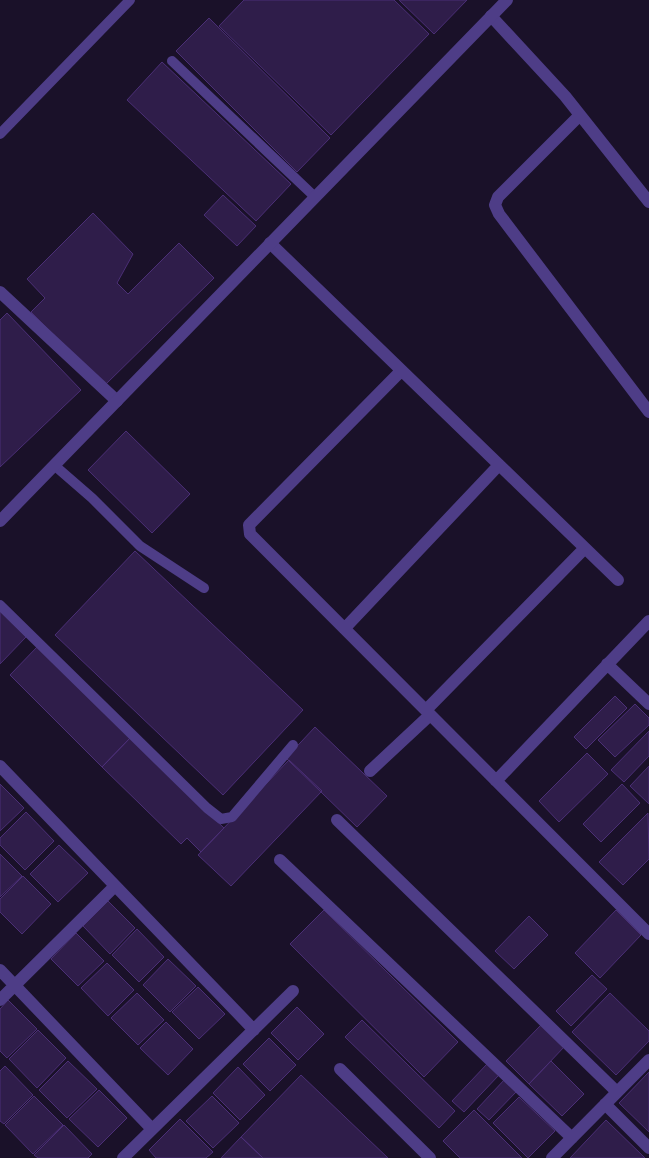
<svg xmlns="http://www.w3.org/2000/svg" width="649" height="1158" font-family="'DejaVu Sans',sans-serif">
<style>
.building{fill:#2f1d4a;stroke:#4b2f76}
.lines{fill:none;stroke-linecap:round;stroke-linejoin:round}
.service{stroke:#4e3d87;stroke-width:10}
.minor{stroke:#4e3d87;stroke-width:12}
.tertiary{stroke:#4e3d87;stroke-width:12}
</style>
<rect width="100%" height="100%" fill="#1a1129"/>
<path class="building" d="M244 0H394L429 34 331 135 219 26Z
M399 0H467L434 34Z
M209 18 330 138 297 172 176 51Z
M162 62 291 184 256 221 127 100Z
M223 195 256 226 237 246 204 215Z
M93 213 133 254 117 283 128 294 179 243 214 278 104 386 31 312 45 298 27 279Z
M7 313 81 390 0 467V320Z
M126 431 190 494 152 533 88 470Z
M135 551 303 710 223 795 55 635Z
M0 611 26 637 0 664Z
M38 646 130 738 102 767 10 675Z
M615 696 627 708 586 749 574 737Z
M635 704 649 718V725L615 757 598 740Z
M315 727 387 796 357 827 286 758Z
M649 731V756L624 782 611 770Z
M130 738 224 828 201 852 187 838 181 844 102 767Z
M587 753 608 774 559 822 539 801Z
M289 760 322 791 231 886 198 855Z
M649 766V804L630 786Z
M0 784 24 808 0 831Z
M622 784 640 803 601 842 583 824Z
M26 812 54 841 25 870 0 845V838Z
M648 813 649 859 623 885 599 862Z
M59 845 88 873 58 902 30 874Z
M0 854 22 876 0 897Z
M23 876 51 904 22 934 0 912V899Z
M108 901 135 928 110 954 83 926Z
M324 910 458 1042 424 1077 290 944Z
M616 910 641 935 600 978 575 953Z
M529 916 548 935 514 969 495 951Z
M137 929 164 957 139 982 112 955Z
M76 933 104 961 78 986 51 959Z
M168 959 196 986 170 1012 143 985Z
M107 963 134 990 108 1016 81 988Z
M592 975 607 989 571 1026 556 1011Z
M198 987 225 1014 199 1039 172 1012Z
M137 993 164 1020 138 1045 111 1018Z
M610 993 649 1031V1041L616 1075 572 1032Z
M8 1000 37 1029 7 1058 0 1051V1009Z
M297 1007 324 1034 298 1060 271 1033Z
M362 1020 455 1111 439 1128 345 1037Z
M166 1022 193 1049 168 1075 140 1048Z
M542 1024 565 1046 529 1084 506 1061Z
M38 1030 66 1058 37 1088 9 1059Z
M269 1038 296 1065 270 1091 243 1064Z
M68 1061 97 1089 67 1118 39 1090Z
M551 1061 584 1094 562 1116 529 1084Z
M487 1064 499 1075 464 1112 452 1101Z
M5 1066 33 1095 4 1124 0 1121V1071Z
M238 1067 265 1095 240 1120 213 1093Z
M649 1072V1132L619 1103Z
M301 1075 388 1158H263L241 1137Z
M505 1079 517 1091 489 1120 477 1109Z
M99 1090 127 1118 98 1147 69 1119Z
M34 1096 63 1125 33 1154 5 1125Z
M212 1096 239 1123 213 1148 186 1121Z
M519 1097 555 1131 528 1158 493 1123Z
M474 1110 522 1158H460L443 1141Z
M180 1119 213 1152 206 1158H156L149 1150Z
M606 1120 645 1158H570Z
M64 1125 92 1154 88 1158H38L34 1155Z
M241 1137 263 1158H221Z"/>
<g class="lines">
<path class="service" d="M172 61 315 197
M0 134 130 0
M54 465 92 498 140 546 204 588
M0 605 207 808 221 819 232 817 293 745"/>
<path class="minor" d="M491 16 565 96 649 202
M580 115 498 197 495 205 499 214 649 412
M270 243 618 580
M0 292 117 401
M401 371 249 525 250 534 649 934
M345 628 499 465
M607 664 649 704
M426 710 585 548
M0 766 254 1030
M370 771 430 715
M496 781 649 621
M337 820 617 1092
M280 860 572 1138
M0 970 152 1129
M0 1000 115 886
M340 1069 430 1158
M605 1104 649 1148
M123 1158 293 991
M552 1158 649 1060"/>
<path class="tertiary" d="M0 521 507 0"/>
</g>
</svg>
